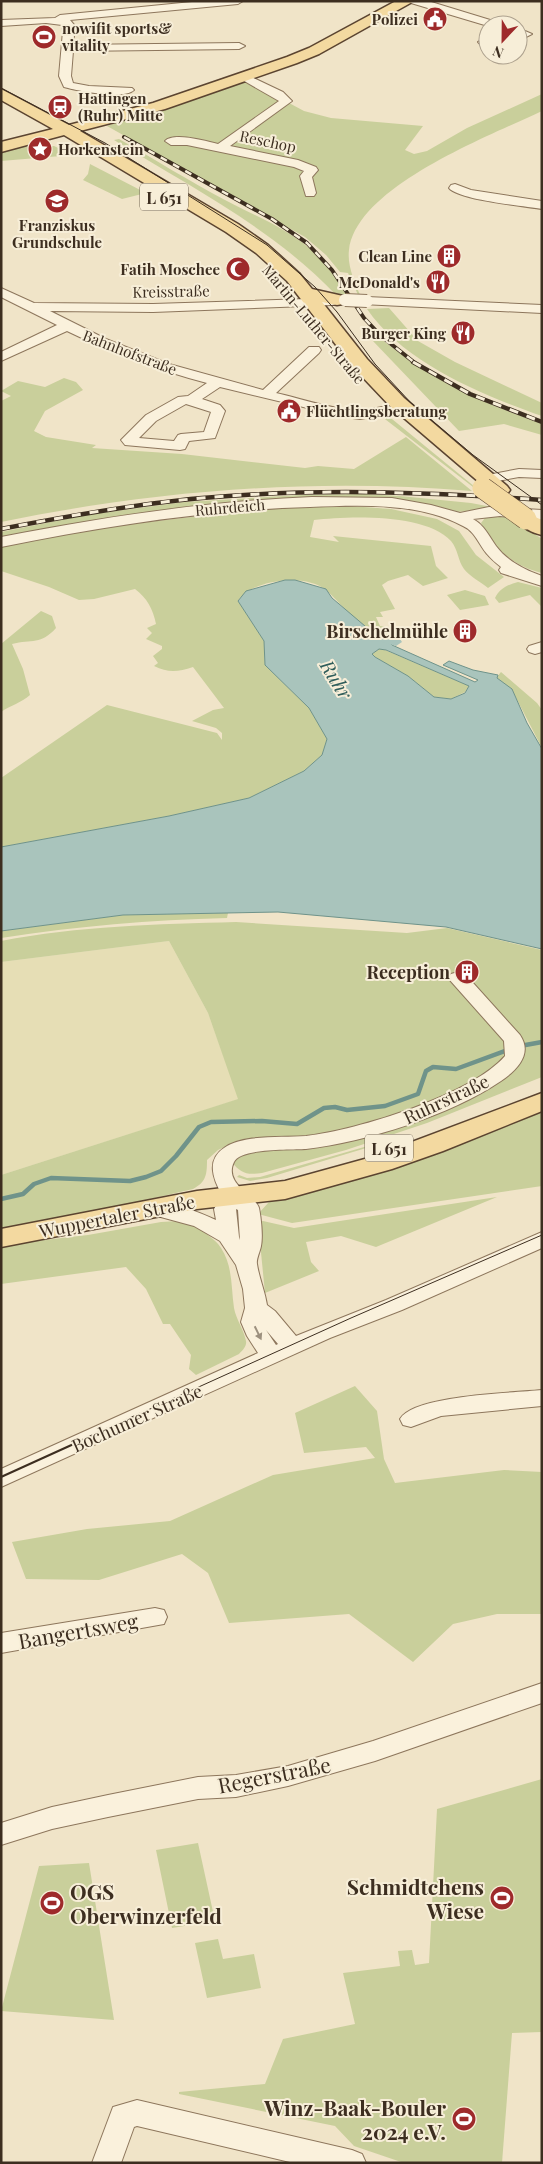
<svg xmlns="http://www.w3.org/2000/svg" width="543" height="2164" font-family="'Playfair Display',serif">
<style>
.farmland{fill:#e6deb5}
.green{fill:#c9cf9b}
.water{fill:#a9c4bc;stroke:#6f938a;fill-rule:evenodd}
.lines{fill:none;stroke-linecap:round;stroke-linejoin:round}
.stream{stroke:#6f938a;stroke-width:4.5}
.canal{fill:#a9c4bc;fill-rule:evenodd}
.minor-casing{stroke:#8d765c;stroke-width:2}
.major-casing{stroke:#5b4430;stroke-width:3}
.minor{fill:#faf1dc;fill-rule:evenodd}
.major{fill:#f3d9a0;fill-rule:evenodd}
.tram-far1{stroke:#3d2e20;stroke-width:1}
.tram{stroke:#3d2e20;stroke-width:2}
.rail-far1-casing{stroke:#3d2e20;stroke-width:4}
.rail-casing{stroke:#3d2e20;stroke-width:4.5}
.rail-far1{stroke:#f7eed8;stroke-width:2.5;stroke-dasharray:7;stroke-linecap:butt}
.rail{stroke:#f7eed8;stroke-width:3;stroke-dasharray:9;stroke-linecap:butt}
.minor-bridge-casing{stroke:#8d765c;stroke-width:14;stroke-linecap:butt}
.major-bridge-casing{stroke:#5b4430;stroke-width:22;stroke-linecap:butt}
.minor-bridge{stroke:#faf1dc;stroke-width:12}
.major-bridge{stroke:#f3d9a0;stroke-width:21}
.oneway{fill:#9c907e}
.labels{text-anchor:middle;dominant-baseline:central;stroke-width:4;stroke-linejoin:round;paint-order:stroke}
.far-poi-label{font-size:15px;font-weight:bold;fill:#3d2e20;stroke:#f7eed8;text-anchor:end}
.far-street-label{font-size:15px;fill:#3d2e20;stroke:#f7eed8}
.shield{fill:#f7eed8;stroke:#756857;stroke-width:1}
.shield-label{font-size:16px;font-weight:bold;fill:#3d2e20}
.poi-label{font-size:18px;font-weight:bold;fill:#3d2e20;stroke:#f7eed8;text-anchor:end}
.street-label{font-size:18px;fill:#3d2e20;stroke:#f7eed8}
.water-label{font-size:19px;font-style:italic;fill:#2f5d5a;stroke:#f7eed8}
.near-street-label{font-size:21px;fill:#3d2e20;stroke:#f7eed8}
.near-poi-label{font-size:21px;font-weight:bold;fill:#3d2e20;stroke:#f7eed8;text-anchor:end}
</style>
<rect width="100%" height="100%" fill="#f0e4c8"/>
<path class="farmland" d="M169 941 208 1013 239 1099 1 1175V962Z"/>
<path class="green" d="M244 79 304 111 331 118 423 126 405 150 414 154 427 151 467 128 542 94V111C490 136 357 186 349 250 347 266 355 283 361 297H359L348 273 340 272 326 255 305 237 107 126Z
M119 139C154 159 189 181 225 200 281 229 313 237 347 296H337C275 230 191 187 114 140Z
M54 146 73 155 1 161V152L22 147Z
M90 164 146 193 122 199 83 180 88 174Z
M389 308 418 341 455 362 542 403V416C482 395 404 363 367 309Z
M381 339C429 377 483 405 542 423V435L504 424 459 431 372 340Z
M64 378 76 382 83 390 45 411 34 431 46 437 96 445 92 448 182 454 305 468 318 466 354 469 406 437 472 491C314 478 157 490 1 522V401L11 396 1 391 18 381 45 387Z
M381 416 392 419 475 487H473Z
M364 494 400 496 471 503 497 508 457 512 309 499 248 501 1 538V532L86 515 184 502 300 495Z
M350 506 391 509 437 519 459 531 476 555 504 577 488 588C481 582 469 576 464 569 458 561 458 549 451 541 426 513 348 516 314 520L310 537 339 542 333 536 431 546 436 566 448 578 423 586 408 575 388 581 382 585 395 609 380 612 383 617H376L380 626 398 628 404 633 394 638C387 635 379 634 372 632 357 626 339 601 326 590 306 573 252 579 238 601L264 641 265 665 309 708 327 739 322 755 304 771 249 798 169 816 1 847V778L107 705 217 733 222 740V733L216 728 192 721 213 710 224 708 193 667C178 672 168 673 154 666L158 663 153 656 162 649V646L146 639 152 633 147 628 156 624C153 609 147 598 135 589L94 599 79 600 49 587 1 571V547L88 529 268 508Z
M494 516H508L542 539V573C515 567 492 548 481 523L485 518Z
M518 582 542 588V607L530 595 499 603 495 598C499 589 509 584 518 582Z
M465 590 485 596 489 605 460 610 447 595Z
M41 611 52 616 56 628C41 645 32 639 12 644L23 669 30 695C21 703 11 705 1 712V644Z
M379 649 385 650 469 686 465 692 451 699 434 697 408 676 375 657 372 654Z
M501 672 537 703 542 710V748L512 690 496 678Z
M194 913H228L227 918C149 920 79 926 1 938V931L123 915Z
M236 922 407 933 447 928 542 950V1077L427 1123 346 1150 262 1173C247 1175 241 1174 231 1161 246 1145 268 1152 289 1149 353 1141 398 1129 458 1102L463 1103 483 1093 488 1085 504 1078 515 1067 522 1054V1042L505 1041 508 1046 506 1054 500 1064 479 1079 402 1114 332 1133 235 1142 218 1150 207 1160C207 1175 206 1182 193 1189L120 1206 1 1229V1175L238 1099 208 1013 169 941 1 962V941C79 926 157 924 236 922Z
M542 1110V1186L292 1223 258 1214 269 1202 287 1195Z
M385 1141 386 1142 267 1178 250 1181 237 1177 239 1175 247 1178 260 1177Z
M497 1197 376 1247 341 1236 306 1242 311 1262 319 1271 265 1293 258 1222 263 1221 294 1228Z
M178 1221 197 1225C204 1234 215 1238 221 1248 233 1266 231 1288 234 1308 236 1319 244 1330 246 1341 247 1346 243 1350 239 1354L196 1375 189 1369 191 1355 170 1324H163L146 1289 126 1267 1 1284V1245L88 1235 161 1222Z
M355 1386 377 1411 384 1459 395 1483 504 1470 542 1472V1614H497L453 1624 413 1662 349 1614 229 1623 208 1573 182 1554 99 1580 26 1579 12 1542 87 1529 170 1521 273 1475 375 1458 366 1447 304 1453 295 1413Z
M542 1779V2032L512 2033 502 2163H404L354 2146 335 2126 179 2094V2092L265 2084 283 2039 355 2024 343 1973 400 1966 398 1951 412 1950 415 1965 429 1963 437 1809Z
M198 1843 215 1921 172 1928 156 1850Z
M89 1863 114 2020 1 2011 39 1866Z
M218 1939 223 1959 254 1954 261 1988 207 1998 195 1943Z"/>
<path class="water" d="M285 580H295L326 589 332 598 372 632 392 637 389 642 392 645 475 682 478 680 443 665 449 661 473 670 498 675 497 678 512 689 527 723 542 749V949L446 927 278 912 123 915 1 931V847L169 816 249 798 304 771 322 755 327 739 309 708 265 665 264 641 238 601 246 591ZM379 649 386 650 469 686 465 693 451 699 434 697 408 676 375 657 372 654Z"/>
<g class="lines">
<path class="stream" d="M520 1046 542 1042
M1 1199 23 1194 34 1184 51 1178 130 1181 146 1177 161 1171 176 1156 199 1127 211 1122 262 1121 297 1124 324 1108 335 1107 347 1110 385 1106 418 1094 426 1071 433 1067 456 1069 510 1049"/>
<path class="canal" d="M380 633 400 639 402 642 396 646 379 641 370 642 364 638 366 635Z"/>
<defs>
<path id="minor" d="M202 1H243L238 4 70 20 75 26 73 45 239 43 245 46 239 49 73 51 71 76 73 83 89 86 132 88 134 90C124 100 78 91 64 87L59 76 63 31 62 25 46 23 1 26V20L55 18 60 15Z
M410 1H428L500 23 502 25 488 26 411 3Z
M518 28 532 34 526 37 518 35Z
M488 37V44H480L478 42Z
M243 73 283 92 292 101 230 146 298 160 316 167 318 170 312 177 316 193 314 196H306L300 176 304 171 294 167 187 145H171L165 141C174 132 205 141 218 144L279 101 239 78 237 76Z
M455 184 471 190 542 201V209C524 206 459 200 449 188L451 185Z
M1 288 34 303 153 304 337 298 339 301 337 304 332 305 153 312 50 311 106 339 169 364 263 390 309 347H319L321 350 319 353 276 393C299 398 338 411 360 411 371 411 383 404 394 407L396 410 394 413 360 419 345 417 220 387 202 399 220 405 225 411 215 438 189 441 185 449 180 450 125 445 121 440 146 415 178 397 188 396 207 383C158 370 112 353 67 331L1 361V352L57 325 1 297ZM186 404 211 412 204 432 181 434 178 435 174 441 139 438 156 421Z
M367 297 542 305V313L362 304 360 301 362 298Z
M519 469 542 470V478L519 477 487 483 482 482 480 479 482 476Z
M312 497 392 498 431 505 460 513 489 507 542 510V520L500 516 473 519C484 525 489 536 496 546 507 561 525 570 542 576V586L501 573 499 570 501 567C496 563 491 559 487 554 479 545 475 531 463 526 418 502 360 505 310 507 206 510 104 526 1 547V537C104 517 207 501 312 497Z
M542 642V652L535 654 529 652 527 649 529 646Z
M458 972 465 974 520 1035C533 1054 517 1070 501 1081 451 1115 366 1142 306 1149 291 1150 240 1148 234 1162 223 1184 256 1196 259 1208 261 1218 263 1236 261 1246 260 1252 256 1259 257 1264 259 1278 265 1291 267 1305L275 1311 296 1336 386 1300 542 1232V1248L402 1310 330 1338 1 1487V1469L258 1353 247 1336 241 1322 245 1308 243 1289 236 1265 220 1241 194 1226 146 1213 142 1208 146 1203C163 1198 199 1212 216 1220L214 1209 222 1195C213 1179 206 1160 224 1148 243 1134 283 1138 306 1136 358 1130 471 1095 505 1056L504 1041 448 978 451 974ZM236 1209 238 1210 240 1240 239 1237ZM266 1330 278 1344 276 1345Z
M542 1390V1406L441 1416 411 1427 403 1425 400 1419C413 1395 513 1393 542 1390Z
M155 1608 164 1610 167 1617 164 1624 1 1653V1633Z
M542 1683V1703L375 1761 288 1786 236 1797 198 1799 108 1817 52 1829 1 1845V1823L52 1807 108 1795 198 1777 236 1775 288 1766 373 1741Z
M137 2100 352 2150 362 2154 366 2163H294L137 2126 134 2127 121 2163H92L113 2107Z"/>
<path id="major" d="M396 1H414L319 54 297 63 165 109 80 131 238 224 268 245 299 273 312 289 343 296 346 300 343 304 337 305 322 302 367 359 404 398 507 486 510 490 507 494 500 496 493 494 390 406 353 367 287 281 256 253 226 232 64 135 1 152V142L53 129 1 100V89L69 125 153 103 287 57 309 48Z
M526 513 542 520V535C532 533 522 527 516 519L519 515Z
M542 1093V1111L443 1151 392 1169 285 1199 197 1209 1 1247V1229L197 1191 285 1181 372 1157Z"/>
</defs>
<use href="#minor" class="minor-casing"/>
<use href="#major" class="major-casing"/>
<use href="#minor" class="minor"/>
<use href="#major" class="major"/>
<path class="tram-far1" d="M1 88 105 143 267 245 315 287 337 312 375 364 411 403 473 455 542 505
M139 1414 351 1318 542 1235"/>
<path class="tram" d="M1 1477 142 1413"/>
<defs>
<path id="rail-far1" d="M124 137 272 219 307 243 332 270 364 318 381 336 415 363"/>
<path id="rail" d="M413 362 470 394 542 422
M1 529C68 516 135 504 202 498 316 488 429 492 542 500"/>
</defs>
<use href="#rail-far1" class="rail-far1-casing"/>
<use href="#rail" class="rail-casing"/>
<use href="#rail-far1" class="rail-far1"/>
<use href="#rail" class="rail"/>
<defs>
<path id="minor-bridge" d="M345 300 367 301"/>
<path id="major-bridge" d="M483 488 526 519"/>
</defs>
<use href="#minor-bridge" class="minor-bridge-casing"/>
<use href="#major-bridge" class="major-bridge-casing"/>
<use href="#minor-bridge" class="minor-bridge"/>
<use href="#major-bridge" class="major-bridge"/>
</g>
<defs><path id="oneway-solid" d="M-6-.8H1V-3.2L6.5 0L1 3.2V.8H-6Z" transform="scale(1.25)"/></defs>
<use class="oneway" href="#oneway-solid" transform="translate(258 1333) rotate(64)"/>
<defs>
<symbol id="civic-disc" viewBox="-11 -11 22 22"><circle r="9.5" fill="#9e2a2b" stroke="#f7eed8"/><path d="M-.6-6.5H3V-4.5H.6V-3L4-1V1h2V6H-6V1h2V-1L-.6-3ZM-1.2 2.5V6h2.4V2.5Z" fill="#fff"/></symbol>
<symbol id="stadium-disc" viewBox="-11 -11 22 22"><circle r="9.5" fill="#9e2a2b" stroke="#f7eed8"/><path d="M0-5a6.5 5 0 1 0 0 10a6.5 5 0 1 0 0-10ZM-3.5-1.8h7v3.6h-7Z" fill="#fff"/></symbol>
<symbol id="station-disc" viewBox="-11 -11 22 22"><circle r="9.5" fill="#9e2a2b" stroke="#f7eed8"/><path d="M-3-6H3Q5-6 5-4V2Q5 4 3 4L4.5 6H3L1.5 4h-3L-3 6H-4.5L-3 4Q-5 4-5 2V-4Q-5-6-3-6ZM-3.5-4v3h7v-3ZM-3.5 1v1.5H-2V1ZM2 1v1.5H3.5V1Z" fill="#fff"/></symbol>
<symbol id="sight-disc" viewBox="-11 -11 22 22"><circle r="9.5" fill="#9e2a2b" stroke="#f7eed8"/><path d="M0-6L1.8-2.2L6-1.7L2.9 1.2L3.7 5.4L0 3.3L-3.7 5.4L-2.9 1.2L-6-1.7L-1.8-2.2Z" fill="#fff"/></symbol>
<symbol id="school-disc" viewBox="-11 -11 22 22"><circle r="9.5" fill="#9e2a2b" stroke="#f7eed8"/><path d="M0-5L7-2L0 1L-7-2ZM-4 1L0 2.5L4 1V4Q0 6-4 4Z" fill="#fff"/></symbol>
<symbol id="building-disc" viewBox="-11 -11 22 22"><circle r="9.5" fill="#9e2a2b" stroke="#f7eed8"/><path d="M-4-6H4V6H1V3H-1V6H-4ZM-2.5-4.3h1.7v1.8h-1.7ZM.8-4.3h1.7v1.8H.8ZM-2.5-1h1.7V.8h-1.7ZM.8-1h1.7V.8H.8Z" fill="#fff"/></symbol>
<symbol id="mosque-disc" viewBox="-11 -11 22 22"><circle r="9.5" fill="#9e2a2b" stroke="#f7eed8"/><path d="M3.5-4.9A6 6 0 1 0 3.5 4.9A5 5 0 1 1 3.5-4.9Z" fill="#fff"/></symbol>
<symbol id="restaurant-disc" viewBox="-11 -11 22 22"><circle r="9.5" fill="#9e2a2b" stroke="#f7eed8"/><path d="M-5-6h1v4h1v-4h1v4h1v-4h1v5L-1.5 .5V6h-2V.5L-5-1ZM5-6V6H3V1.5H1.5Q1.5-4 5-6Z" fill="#fff"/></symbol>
</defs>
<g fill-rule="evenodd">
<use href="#civic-disc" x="421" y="5" width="28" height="28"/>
<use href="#stadium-disc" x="30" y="23" width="28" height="28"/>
<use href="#station-disc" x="46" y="93" width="28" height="28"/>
<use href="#sight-disc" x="26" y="135" width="28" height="28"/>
<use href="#school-disc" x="43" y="187" width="28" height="28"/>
<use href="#building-disc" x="435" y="242" width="28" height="28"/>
<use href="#mosque-disc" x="224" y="255" width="28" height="28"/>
<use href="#restaurant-disc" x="424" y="268" width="28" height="28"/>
<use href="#restaurant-disc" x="449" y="319" width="28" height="28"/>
<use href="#civic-disc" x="275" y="397" width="28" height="28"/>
<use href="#building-disc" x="451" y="617" width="28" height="28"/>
<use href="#building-disc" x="453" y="958" width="28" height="28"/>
<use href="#stadium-disc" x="488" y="1884" width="28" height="28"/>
<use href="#stadium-disc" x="38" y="1889" width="28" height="28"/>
<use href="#stadium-disc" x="450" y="2105" width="28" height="28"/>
</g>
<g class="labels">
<g class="far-poi-label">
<text x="418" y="19">Polizei</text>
<text x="62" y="28" text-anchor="start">nowifit sports&amp;<tspan x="62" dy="17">vitality</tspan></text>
<text x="78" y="98" text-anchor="start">Hattingen<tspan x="78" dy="17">(Ruhr) Mitte</tspan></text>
<text x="58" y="149" text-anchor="start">Horkenstein</text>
<text x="57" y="225" text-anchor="middle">Franziskus<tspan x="57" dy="17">Grundschule</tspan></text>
<text x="432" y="256">Clean Line</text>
<text x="220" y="269">Fatih Moschee</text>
<text x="420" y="282">McDonald's</text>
<text x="446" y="333">Burger King</text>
<text x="306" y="411" text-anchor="start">Flüchtlingsberatung</text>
</g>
<g class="far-street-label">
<text transform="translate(268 141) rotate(12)">Reschop</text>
<text transform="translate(171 291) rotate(-1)">Kreisstraße</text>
<text transform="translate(314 324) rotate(50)">Martin-Luther-Straße</text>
<text transform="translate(130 352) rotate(21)">Bahnhofstraße</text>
<text transform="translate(230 507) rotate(-5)">Ruhrdeich</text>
</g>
<g class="shield">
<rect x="140" y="183.5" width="48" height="27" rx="4"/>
<rect x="365" y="1134.5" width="48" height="27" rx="4"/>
</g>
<g class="shield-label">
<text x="164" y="197">L 651</text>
<text x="389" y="1148">L 651</text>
</g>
<g class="poi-label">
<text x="448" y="631">Birschelmühle</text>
<text x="450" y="972">Reception</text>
</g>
<g class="street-label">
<text transform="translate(446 1099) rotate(-25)">Ruhrstraße</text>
<text transform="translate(117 1216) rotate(-11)">Wuppertaler Straße</text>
<text transform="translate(137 1418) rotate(-24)">Bochumer Straße</text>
</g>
<g class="water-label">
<text transform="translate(337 679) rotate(58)">Ruhr</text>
</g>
<g class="near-street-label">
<text transform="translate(78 1630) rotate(-10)">Bangertsweg</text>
<text transform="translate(274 1774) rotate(-11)">Regerstraße</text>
</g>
<g class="near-poi-label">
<text x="484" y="1886">Schmidtchens<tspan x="484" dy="24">Wiese</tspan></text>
<text x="70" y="1891" text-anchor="start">OGS<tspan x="70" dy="24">Oberwinzerfeld</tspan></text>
<text x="446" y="2107">Winz-Baak-Bouler<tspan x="446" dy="24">2024 e.V.</tspan></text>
</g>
</g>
<rect width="543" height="2164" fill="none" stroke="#3d2e20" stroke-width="5"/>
<g transform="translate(503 40) rotate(202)"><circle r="24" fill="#f7eed8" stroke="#ada18e"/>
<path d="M0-4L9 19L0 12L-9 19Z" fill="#9e2a2b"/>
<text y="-8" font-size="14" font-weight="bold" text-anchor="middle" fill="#3d2e20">N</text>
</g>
</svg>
